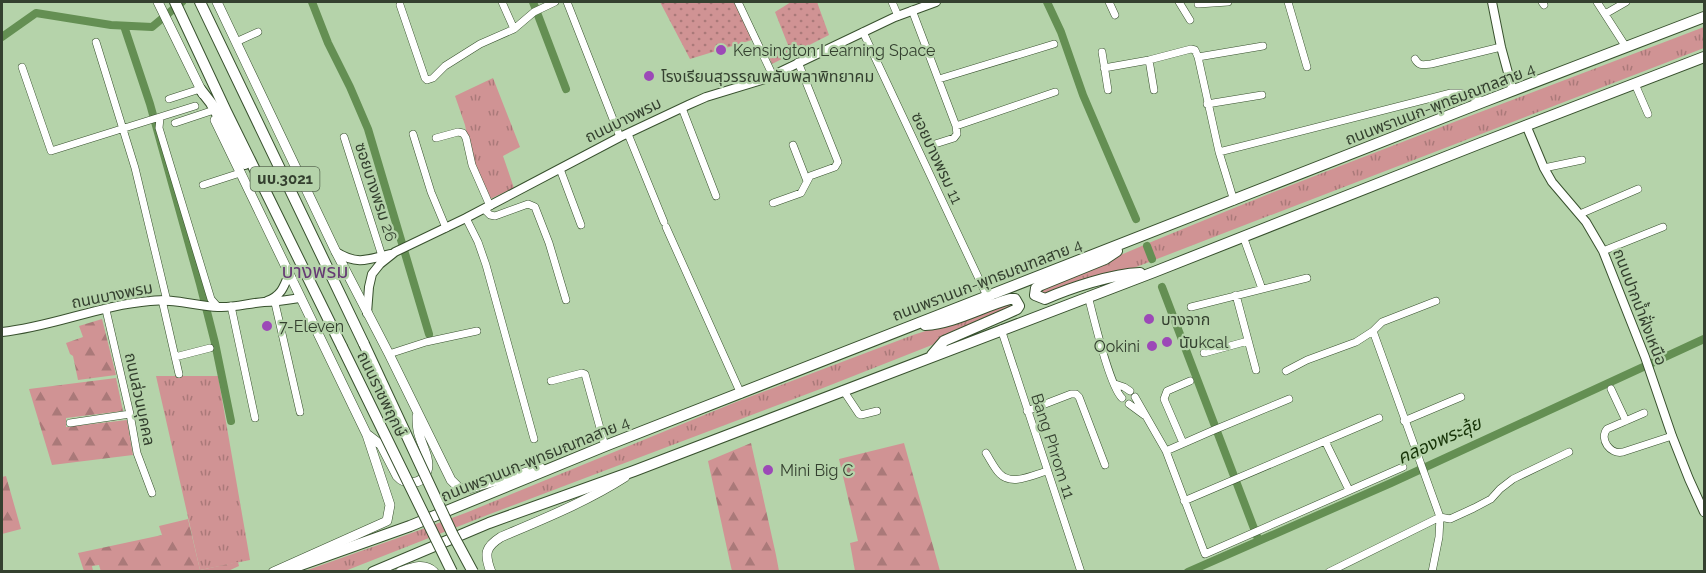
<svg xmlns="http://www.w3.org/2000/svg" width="1706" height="573" font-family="Raleway,'Noto Sans Thai',sans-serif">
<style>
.grass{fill:url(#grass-tufts)}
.forest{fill:url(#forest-firs)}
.park{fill:url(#park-dots)}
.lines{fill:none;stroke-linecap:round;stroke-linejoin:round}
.canal{stroke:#648f53;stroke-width:8}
.minor-casing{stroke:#38512e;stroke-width:8}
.tertiary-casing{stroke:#38512e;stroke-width:10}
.secondary-casing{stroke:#38512e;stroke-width:10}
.primary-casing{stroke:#38512e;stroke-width:12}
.minor{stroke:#fff;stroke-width:7}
.tertiary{stroke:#fff;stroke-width:8}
.secondary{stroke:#fff;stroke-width:9}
.primary{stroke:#fff;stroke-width:10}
.primary-bridge-casing{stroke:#38512e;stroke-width:12;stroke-linecap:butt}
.primary-bridge{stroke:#fff;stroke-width:10}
.poi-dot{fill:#9c49b7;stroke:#b5d3aa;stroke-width:2}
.labels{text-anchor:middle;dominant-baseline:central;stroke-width:4.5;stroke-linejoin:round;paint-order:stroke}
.shield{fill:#b5d3aa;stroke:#5b6c54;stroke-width:1.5}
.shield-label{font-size:15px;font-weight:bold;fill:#34402f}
.poi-label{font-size:16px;fill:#34402f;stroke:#b5d3aa;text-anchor:start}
.street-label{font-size:16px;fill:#34402f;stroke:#b5d3aa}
.water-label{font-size:18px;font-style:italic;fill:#173408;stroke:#b5d3aa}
.quarter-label{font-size:20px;fill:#663c74;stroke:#b5d3aa}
</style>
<defs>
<pattern id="grass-tufts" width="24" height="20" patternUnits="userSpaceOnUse" patternTransform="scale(1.5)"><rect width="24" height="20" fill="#d09394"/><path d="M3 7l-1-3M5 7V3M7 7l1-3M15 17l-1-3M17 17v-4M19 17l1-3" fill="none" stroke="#aa7979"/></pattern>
<pattern id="forest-firs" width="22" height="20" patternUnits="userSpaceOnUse" patternTransform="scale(1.5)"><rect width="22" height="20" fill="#d09394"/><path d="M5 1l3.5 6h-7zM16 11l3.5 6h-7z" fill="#aa7979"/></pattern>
<pattern id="park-dots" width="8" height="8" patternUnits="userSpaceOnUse" patternTransform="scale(1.5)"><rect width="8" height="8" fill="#d09394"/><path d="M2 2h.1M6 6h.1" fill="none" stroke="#aa7979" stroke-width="1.8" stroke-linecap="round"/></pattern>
</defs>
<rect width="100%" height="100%" fill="#b5d3aa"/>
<path class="grass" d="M1704 27V48L1131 269 1041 296V292L1049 286C1264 191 1485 111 1704 27Z
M493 78 520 147 503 156 514 188 490 199 472 161 465 125 455 96Z
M1010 304 1011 306 952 334 932 345 823 388 490 514 345 571 302 572 409 534 468 512 736 402 913 335Z
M156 376H218L250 560 200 570Z"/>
<path class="forest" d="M102 319 116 375 78 380 73 356 70 354 66 343 83 337 79 326Z
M116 378 123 411 66 418V427L127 420 133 455 52 465 29 389Z
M751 443 776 555 779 571H732L731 567 708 461Z
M904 443 940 571H855L850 543 858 541 839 459Z
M6 476 21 529 2 534V477Z
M188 519 200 570 238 562 239 566 226 572H101L99 565 92 566 93 571H84L78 553 162 535 159 526Z"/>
<path class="park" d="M660 2H734L752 40 690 59Z
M791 2H817L829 35 772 64 768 55 788 45 775 12Z"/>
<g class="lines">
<path class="canal" d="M312 2 328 43 350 87 368 129 429 334
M533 2 566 89
M1047 2 1061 32 1083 95 1136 219
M124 26 150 104 200 284 215 343 231 421
M2 37 36 13 111 25 152 27 182 2
M1147 246 1152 259
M1162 287 1258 539
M1188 572 1391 483 1704 339"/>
<defs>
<path id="minor" d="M502 2 514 29
M567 2 620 137
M738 2 773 76
M892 2 898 16
M1109 2 1115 15
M1179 2 1190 20
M1288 2 1307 67
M1542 2 1544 5
M1597 2 1626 47
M1198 4 1228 2
M400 5 425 78 427 80 433 78 445 66 480 44 514 29 534 12 555 2
M912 10 956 126 957 134 954 138 935 144
M1605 14 1626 2
M863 32 987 296
M96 42 135 168 167 301
M236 42 258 32
M1102 52 1108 90
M1198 57 1263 46
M1415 59C1419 66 1422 65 1431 64L1501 47
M1149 60 1154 90
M22 67 51 151 195 106
M1104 68 1149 60 1191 49 1195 50 1198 57 1219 152 1234 201
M939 79 1054 44
M1635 84 1648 114
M169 99 200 89
M1207 104 1262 95
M682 108 716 196
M160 118 159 128 211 299 218 307
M175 123 211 111
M956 126 1055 92
M413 134 431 192 446 228
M628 134 664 222
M344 137 382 256
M436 138 458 132 463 133 466 138 472 165 490 206
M793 145 807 181
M1219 152 1451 93H1464L1483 102
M1544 168 1582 160
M560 169 581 225
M203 185 240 173
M773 203 801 193 810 176 835 167 838 162 798 62
M484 209 490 215 495 216 528 204 535 207 549 243 566 300
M1580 214 1638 189
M466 218 478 242 486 265 534 439
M666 227 741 394
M1243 236 1262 289
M1603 251 1663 227
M1236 295 1256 370
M1088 296C1094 318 1109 385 1122 398
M162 300 179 374
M275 303 300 412
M231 306 255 418
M1191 307 1307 278
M106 310 130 414 137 453 152 493
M1001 329 1081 572
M1373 331 1440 517 1439 537 1432 572
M1204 353 1248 341
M389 354 426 342 477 331
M175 357 210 348
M1286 371 1307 360 1356 342 1373 331 1382 322 1436 301
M551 381 582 373 585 374 605 446
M1115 384 1124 387 1130 391
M1611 389 1626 421
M843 390 859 414 861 415 877 411
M1135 397 1166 451 1205 554 1403 467
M1129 404 1144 415
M1027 411 1071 394H1076L1079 397 1105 465
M1644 413 1607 429C1599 439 1610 455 1623 452L1672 436
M1404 421 1461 397
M70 423 130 414
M1325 441 1349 490
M1183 443 1164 399 1167 391 1190 381
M1166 451 1214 430 1289 399
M986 453C990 459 994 468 1000 474 1012 486 1033 475 1047 471
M1184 501 1379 418
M1329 572 1440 517 1450 519 1474 508 1491 499 1500 489 1513 479 1569 452"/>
<path id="tertiary" d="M1492 2 1501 47 1513 91
M1526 125 1544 168 1552 182 1586 222 1603 251 1645 357 1672 436 1689 479 1704 512
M336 252C357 265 367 260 390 254
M267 301C281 296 284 287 289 274
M367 313 369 287 372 274 380 264 395 252 466 218 620 137 688 105 706 97 765 79 895 17 936 2
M2 332C52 327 100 305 150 301 172 298 196 306 218 307 234 308 249 303 264 302 277 302 288 300 300 298"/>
<path id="secondary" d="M158 2 203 94
M217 2 336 252 389 354 451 480 459 488 468 489 541 468
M215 120 367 435 390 505 387 521 273 572
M368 435 381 445 397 476C405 485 422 486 427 471 431 458 420 443 418 430 417 425 417 420 417 416
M400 572C411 568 424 562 434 572
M491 572C484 554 485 547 501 537 543 519 586 502 625 477"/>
<path id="primary" d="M175 2 226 111 342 347
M200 2 364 344
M200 89 211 103 245 164
M1117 251 1105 259 1041 285 1036 288 1035 295 1045 299C1070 288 1112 274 1140 273
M925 325C955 323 981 307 1010 299H1015L1019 306 1017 309 1006 314 944 341 932 355
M281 572 410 526 605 446 1483 102 1704 17
M373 572 489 523 634 471 1154 272 1481 143 1704 57"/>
</defs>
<use href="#minor" class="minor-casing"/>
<use href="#tertiary" class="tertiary-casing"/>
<use href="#secondary" class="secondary-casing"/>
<use href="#primary" class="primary-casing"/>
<use href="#minor" class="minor"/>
<use href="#tertiary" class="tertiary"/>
<use href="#secondary" class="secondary"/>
<use href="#primary" class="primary"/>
<defs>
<path id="primary-bridge" d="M364 344 452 533 473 572
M342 347 452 572"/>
</defs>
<use href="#primary-bridge" class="primary-bridge-casing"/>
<use href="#primary-bridge" class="primary-bridge"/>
</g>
<g class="poi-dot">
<circle cx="721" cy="50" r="6"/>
<circle cx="649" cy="76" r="6"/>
<circle cx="1149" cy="319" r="6"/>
<circle cx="267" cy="326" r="6"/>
<circle cx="1167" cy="342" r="6"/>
<circle cx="1152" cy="346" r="6"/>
<circle cx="768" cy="470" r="6"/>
</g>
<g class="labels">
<rect class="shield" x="250.5" y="167" width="69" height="24" rx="4.5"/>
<g class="shield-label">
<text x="285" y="179">นบ.3021</text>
</g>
<g class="poi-label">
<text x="733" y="50">Kensington Learning Space</text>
<text x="661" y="76">โรงเรียนสุวรรณพลับพลาพิทยาคม</text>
<text x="1161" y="319">บางจาก</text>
<text x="279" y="326">7-Eleven</text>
<text x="1179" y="342">นับkcal</text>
<text x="1140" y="346" text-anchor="end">Ookini</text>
<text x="780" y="470">Mini Big C</text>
</g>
<g class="street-label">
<text transform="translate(1440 104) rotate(-21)">ถนนพรานนก-พุทธมณฑลสาย 4</text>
<text transform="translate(623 120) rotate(-26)">ถนนบางพรม</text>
<text transform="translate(937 158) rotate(65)">ซอยบางพรม 11</text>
<text transform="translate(376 192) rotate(72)">ซอยบางพรม 26</text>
<text transform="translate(987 280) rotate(-21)">ถนนพรานนก-พุทธมณฑลสาย 4</text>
<text transform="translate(112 295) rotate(-11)">ถนนบางพรม</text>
<text transform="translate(1640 307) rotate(69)">ถนนปากน้ำฝั่งเหนือ</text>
<text transform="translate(382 394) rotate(64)">ถนนราชพฤกษ์</text>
<text transform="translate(140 399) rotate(78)">ถนนส่วนบุคคล</text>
<text transform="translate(1053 446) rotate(72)">Bang Phrom 11</text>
<text transform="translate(535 459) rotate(-22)">ถนนพรานนก-พุทธมณฑลสาย 4</text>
</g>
<g class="water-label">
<text transform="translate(1439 440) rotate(-24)">คลองพระลุ้ย</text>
</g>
<g class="quarter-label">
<text x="315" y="271">บางพรม</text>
</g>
</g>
<rect width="1706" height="573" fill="none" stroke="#34402f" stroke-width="6"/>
</svg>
